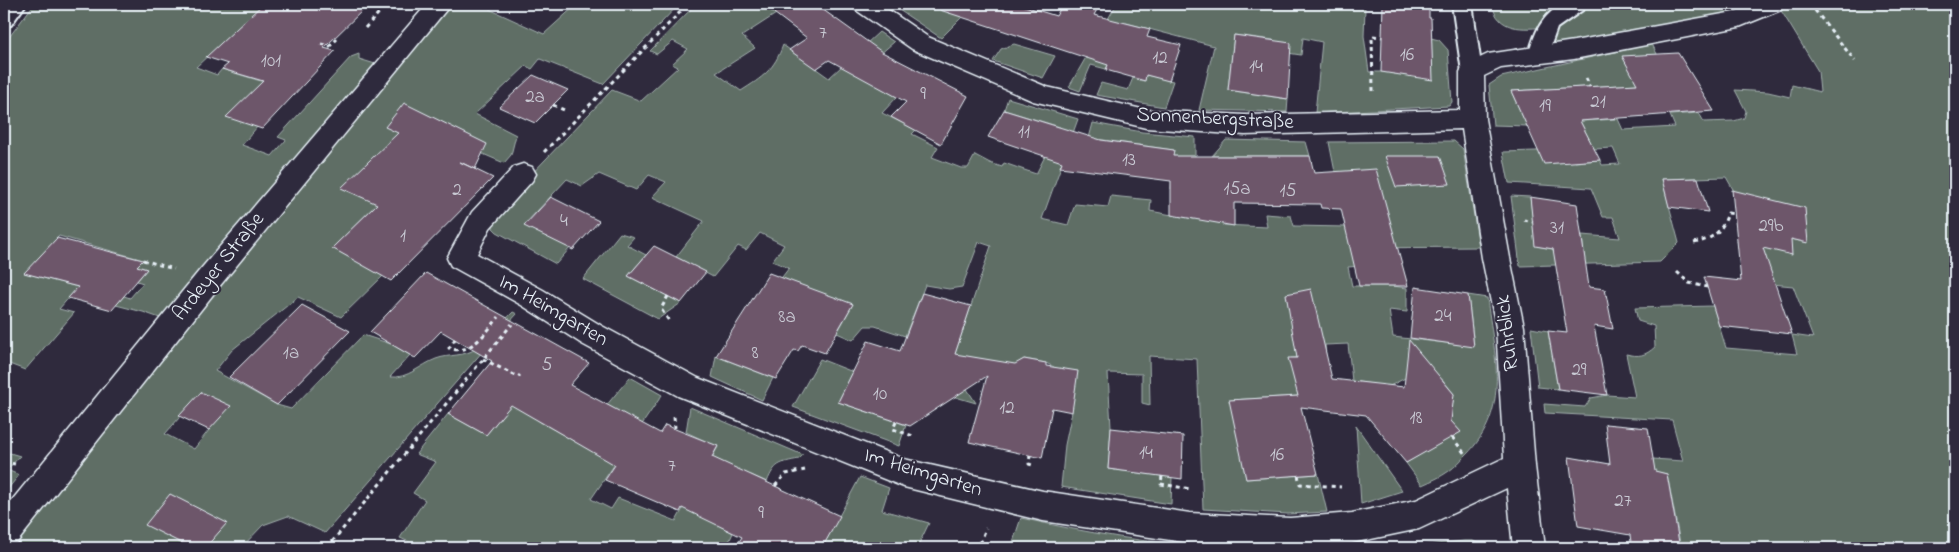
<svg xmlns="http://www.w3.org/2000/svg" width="1959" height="552" font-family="'Indie Flower',sans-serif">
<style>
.green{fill:#5e6e65;stroke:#a3b0ae;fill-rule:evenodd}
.building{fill:#6d566a;stroke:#e8f1f8}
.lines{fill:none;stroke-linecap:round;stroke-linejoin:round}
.service-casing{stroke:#e8f1f8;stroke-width:4}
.minor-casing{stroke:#e8f1f8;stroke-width:3}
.secondary-casing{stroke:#e8f1f8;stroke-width:3}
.path{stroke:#e8f1f8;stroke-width:3;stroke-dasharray:4 4;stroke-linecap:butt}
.service{fill:#2f2a3d;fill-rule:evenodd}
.minor{fill:#2f2a3d;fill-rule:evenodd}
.secondary{fill:#2f2a3d;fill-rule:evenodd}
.labels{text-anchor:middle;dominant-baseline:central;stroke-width:4;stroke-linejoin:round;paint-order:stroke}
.number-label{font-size:19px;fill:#c9cad4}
.street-label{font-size:21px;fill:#e8f1f8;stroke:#2f2a3d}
</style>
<rect width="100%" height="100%" fill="#2f2a3d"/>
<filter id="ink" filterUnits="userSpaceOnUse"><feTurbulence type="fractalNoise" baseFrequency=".02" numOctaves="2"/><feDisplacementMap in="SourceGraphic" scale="10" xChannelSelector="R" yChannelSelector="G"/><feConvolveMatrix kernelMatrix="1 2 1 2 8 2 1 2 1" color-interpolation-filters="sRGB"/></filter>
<g filter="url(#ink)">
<path class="green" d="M34 4H266L260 7 196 67 217 75 222 69 264 82 257 127 242 145 272 156 286 140 278 137 351 57 359 54V59L385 67 439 4H493L489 9 544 34 577 4H679L603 84 540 59 532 69 526 66 475 114 516 135 511 155 504 163 469 148 381 200 332 248 384 275 341 317 298 297 232 350 215 371 277 405 291 409 363 335 391 344 410 355 390 377C408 379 420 365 436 359 449 354 465 357 477 348 490 338 501 324 513 312L517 314 483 351 325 533 288 516 263 525 241 548H4V534L174 323 143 312 116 305 124 296 130 298 143 283 137 281 147 269 137 266 143 260 59 236 25 273 78 287 59 309 74 313 25 370 4 362V44ZM201 393 209 430 194 449 165 434Z
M696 4H762L776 14 742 36 755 48 716 73 741 91C763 77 774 70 783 45L829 78 879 32 894 42 857 74 897 97 882 113 916 130 912 134 938 147 932 157 961 168H968L975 155 990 163 1002 167 1004 163 1036 174 1060 127 1004 110 1008 98 1078 119 1042 219 1068 225 1075 204 1108 207 1111 196 1151 200 1150 211 1194 219 1217 203 1222 225 1267 227 1265 214 1291 216 1294 226 1346 227 1329 142 1454 141 1463 149 1479 247 1357 248 1361 266 1348 267 1352 286H1393L1407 288V312L1389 310 1393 337 1474 346 1468 295 1487 298C1494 355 1512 409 1466 455 1461 460 1455 467 1449 471 1441 477 1431 481 1422 485L1406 463 1460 431 1440 409 1453 402 1454 394 1443 380 1411 375 1384 389 1373 384 1352 381 1348 344 1325 345 1326 356 1291 358 1298 396 1231 400 1246 479 1318 474 1327 512 1288 514 1203 509 1197 359 1149 356 1150 405 1142 403V374L1108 373 1111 428 1108 469 1172 477 1171 504 1061 487 1065 445 1072 412 1054 367 1046 363 1024 359 1015 365 975 358 967 389 976 403 942 393 991 246 979 242 962 287 949 289 925 285 905 336 875 326H865L853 340 837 333 853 304 776 285 789 268 772 261 784 245 760 233 746 250 738 246 713 277 676 257 704 221 652 197 666 182 649 175 636 190 599 174 582 186 567 179 524 225 570 248 556 264 497 232 493 228V221L502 205 612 90 641 101 678 67 672 64 688 49 673 41 657 54 650 51Z
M890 4H944L965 14 941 38Z
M1113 4H1361V8H1365L1364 36 1369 72H1381L1431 38 1439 40 1448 50 1452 102 1449 106 1315 113 1322 42 1303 38 1301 55 1274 51V40L1234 35 1228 90 1288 99 1287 112 1199 110 1214 46 1126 23 1106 69 1091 65 1080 91 1069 87 1116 5Z
M1492 4H1955V548H1681L1667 474 1612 464 1653 459 1683 461 1672 420 1545 413 1544 404 1585 407 1591 398 1607 395 1635 397 1626 354C1639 357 1645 356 1655 347L1654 326 1638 321 1635 308 1713 306 1726 348 1797 354 1792 335 1813 338 1793 286 1751 282 1737 241 1791 239 1808 243 1734 191 1726 177 1662 179 1679 243 1660 262 1520 266 1511 196 1530 197 1536 246 1584 254 1582 235 1620 238 1613 217H1603L1591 188 1509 183 1503 152 1569 150 1575 162 1600 160 1602 165 1620 164 1613 148 1594 149 1580 121 1618 119 1623 130 1675 127 1670 115 1699 113 1704 122 1734 121 1744 118 1746 111 1735 90 1768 92 1790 97 1792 85 1820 92 1818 71 1782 12 1770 6 1539 54 1547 27C1523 29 1498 32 1492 4Z
M1014 44 1055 56 1043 78 993 61 1001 49Z
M1652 44 1657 54 1638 84 1511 91 1527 126 1493 125 1489 85 1501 77Z
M1146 75 1173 81 1164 107 1096 95 1101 83 1128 90 1133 78 1144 81Z
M1093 123 1142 132 1195 137V192L1171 189 1173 150 1089 138Z
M1226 140 1306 142 1310 156H1212Z
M620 233 634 237 627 245 646 255 628 276 681 303 658 319 583 279Z
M1531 328 1548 331 1558 389 1538 387Z
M716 356 773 378 762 400 712 377Z
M820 359 853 372 838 402 906 425 899 446 793 407Z
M630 377 662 395 591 499 611 509 618 498 676 521 718 447 686 432 690 407 803 455 799 459C779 463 775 463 767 482L751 475 720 526 733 533 726 548H423L400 538 425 500 413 493 436 462 416 454 448 414 486 435 515 400 540 422 576 442Z
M1356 426 1402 491 1361 504Z
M10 453 20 456 7 470 19 475 4 494V456Z
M860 477 889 488 882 510 929 523 917 548H822Z
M1021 518C1087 533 1152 544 1219 548H1172V545H1148V548H1011Z
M1464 541H1473L1486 548H1399Z"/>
<path class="building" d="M263 4H369L324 48 335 51 262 129 226 117 263 81 222 69 228 64 206 57Z
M762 4H815L882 52 968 96 941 144 891 117 906 102 829 60 816 69 789 50 807 38Z
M941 4H1018L1056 16 1063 4H1100L1094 15 1150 29 1147 37 1181 45 1169 81 1146 75 1145 81 1106 70 1108 65 940 10Z
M1383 4 1429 6V18H1431L1433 80 1381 72Z
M1234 35 1291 43 1288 99 1228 90Z
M1678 53 1714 111 1580 121 1600 160 1544 164 1511 91 1637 84 1622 56Z
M533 75 568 90 535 123 499 107Z
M404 103 487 144 475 169 460 162 493 178 391 281 332 248 377 204 341 188 398 133 385 127Z
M1004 110 1101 140 1174 150 1173 156H1310L1314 173 1376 169 1408 286H1359L1341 209 1321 208 1320 204 1234 203V226L1171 215V181L1060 167 1062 162 988 137Z
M1385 156H1440L1450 184 1396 187Z
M1698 178 1708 212 1669 207 1662 179Z
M1732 190 1805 208 1808 243 1791 239 1792 255 1763 248 1792 334 1719 326 1704 277 1741 281Z
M551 197 599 221 573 250 524 226Z
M1530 197 1577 204 1589 287 1605 289 1613 329 1594 326 1607 395 1558 389 1548 331 1567 333 1553 249 1535 246Z
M57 238 143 260 137 266 147 269 112 310 68 298 78 287 24 273Z
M654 246 706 272 681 303 628 276Z
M426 273 589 363 570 385 660 433 665 425 718 446 712 457 840 516 822 548H735L742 537 682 508 680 512 605 480 615 465 511 405 486 435 448 414 492 361 441 331 415 358 370 332Z
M769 273 853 304 825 353 802 345 798 351 794 350 776 379 716 356Z
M1415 287 1468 295 1474 347 1410 338Z
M1311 289 1332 379 1404 387 1409 340 1454 394 1451 421 1461 432 1406 463 1366 415 1301 407 1318 474 1246 479 1229 400 1298 396 1288 358H1297L1286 294Z
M922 293 971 306 955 354 1015 364 1024 359 1046 363V366L1078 371 1072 412 1052 408 1042 458 969 442 987 376 910 426 838 402 868 341 900 351Z
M302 305 350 331 277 405 229 377Z
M201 392 231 406 209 430 179 416Z
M1605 424 1648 428 1655 471 1667 474 1680 548H1632L1630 535 1578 526 1569 457 1610 464Z
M1111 428 1183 436 1182 479 1108 469Z
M170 494 227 523 205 548H191L145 525Z"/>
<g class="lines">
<defs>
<path id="service" d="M5 4H26L11 25 4 27V6Z
M1452 4H1472L1482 72 1479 77 1472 80 1465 77 1462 72Z
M1562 4H1587L1584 9 1557 28 1546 59 1539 61 1532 59 1529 54C1535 31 1542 16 1562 4Z"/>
<path id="minor" d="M853 4H880L928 37 1047 87 1146 110 1245 115 1460 110V72L1463 66 1488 54 1574 41 1734 12 1752 4H1784L1781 10 1739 27 1574 59 1501 68 1484 76 1485 119 1510 258 1524 327 1535 466 1545 548H1513L1507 488 1419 529 1352 543 1292 548 1190 543 1043 521 904 487 678 396 582 344 523 306 451 266 447 258 472 212 514 167 523 164 532 167 536 174 532 181 490 228 477 254 543 290 602 326 698 378 904 459 1043 491 1190 513 1290 518 1352 513 1416 500 1504 458 1496 327 1482 258 1462 129 1245 135 1146 128 1033 101 912 49 856 10Z"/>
<path id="secondary" d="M427 4H451L219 287 15 545 4 548V510L199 271Z"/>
</defs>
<use href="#service" class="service-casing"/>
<use href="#minor" class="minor-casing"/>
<use href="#secondary" class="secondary-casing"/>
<path class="path" d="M1810 4 1855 61
M365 28 387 4
M321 44 330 46 337 39
M1586 78 1590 87
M1373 91 1372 36 1382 37
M553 105 564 110
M544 152 688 4
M1524 220 1533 222
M1694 243C1713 239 1722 232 1728 213L1734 214
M143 260 174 269
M1677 272 1689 283 1707 287
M668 296 661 309 669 321
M455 339 449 348C470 357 487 331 499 317
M483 359 518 377 520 375
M674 417 675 428
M896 422 893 429 916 437
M1452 437 1465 454
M1030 455 1029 464 1032 465
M4 462 15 464
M1298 475 1300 484 1341 487
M1162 476 1161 484 1190 489
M775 486 786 474 805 470
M327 548 512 324
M952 548 959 546 966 548
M974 548 980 544 986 528"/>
<use href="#service" class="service"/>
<use href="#minor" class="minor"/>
<use href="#secondary" class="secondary"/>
</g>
</g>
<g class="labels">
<g class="number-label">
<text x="823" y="33">7</text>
<text x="1407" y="55">16</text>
<text x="1160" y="58">12</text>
<text x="271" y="61">101</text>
<text x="1256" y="67">14</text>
<text x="923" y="94">9</text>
<text x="535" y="97">2a</text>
<text x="1598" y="102">21</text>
<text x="1545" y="106">19</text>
<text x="1024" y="132">11</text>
<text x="1129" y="160">13</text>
<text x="1237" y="189">15a</text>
<text x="457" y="190">2</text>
<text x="1288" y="191">15</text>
<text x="564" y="221">4</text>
<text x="1771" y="226">29b</text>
<text x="1557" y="228">31</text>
<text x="403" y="236">1</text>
<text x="1443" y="316">24</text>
<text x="787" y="317">8a</text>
<text x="291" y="353">1a</text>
<text x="755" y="353">8</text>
<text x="547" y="365">5</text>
<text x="1579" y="370">29</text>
<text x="880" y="394">10</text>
<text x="1007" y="408">12</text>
<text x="1416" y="418">18</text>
<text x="1146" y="453">14</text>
<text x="1277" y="455">16</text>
<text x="672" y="466">7</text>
<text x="1623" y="501">27</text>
<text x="761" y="513">9</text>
</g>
<g class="street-label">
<text transform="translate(1215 119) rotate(3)">Sonnenbergstraße</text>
<text transform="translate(219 267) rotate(-51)">Ardeyer Straße</text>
<text transform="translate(553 311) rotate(30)">Im Heimgarten</text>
<text transform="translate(1508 333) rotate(-97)">Ruhrblick</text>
<text transform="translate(923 473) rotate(17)">Im Heimgarten</text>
</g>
</g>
<rect width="1959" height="552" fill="none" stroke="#2f2a3d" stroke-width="20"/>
<rect x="10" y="10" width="1939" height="532" fill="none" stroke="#e8f1f8" stroke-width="2" filter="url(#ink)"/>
</svg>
